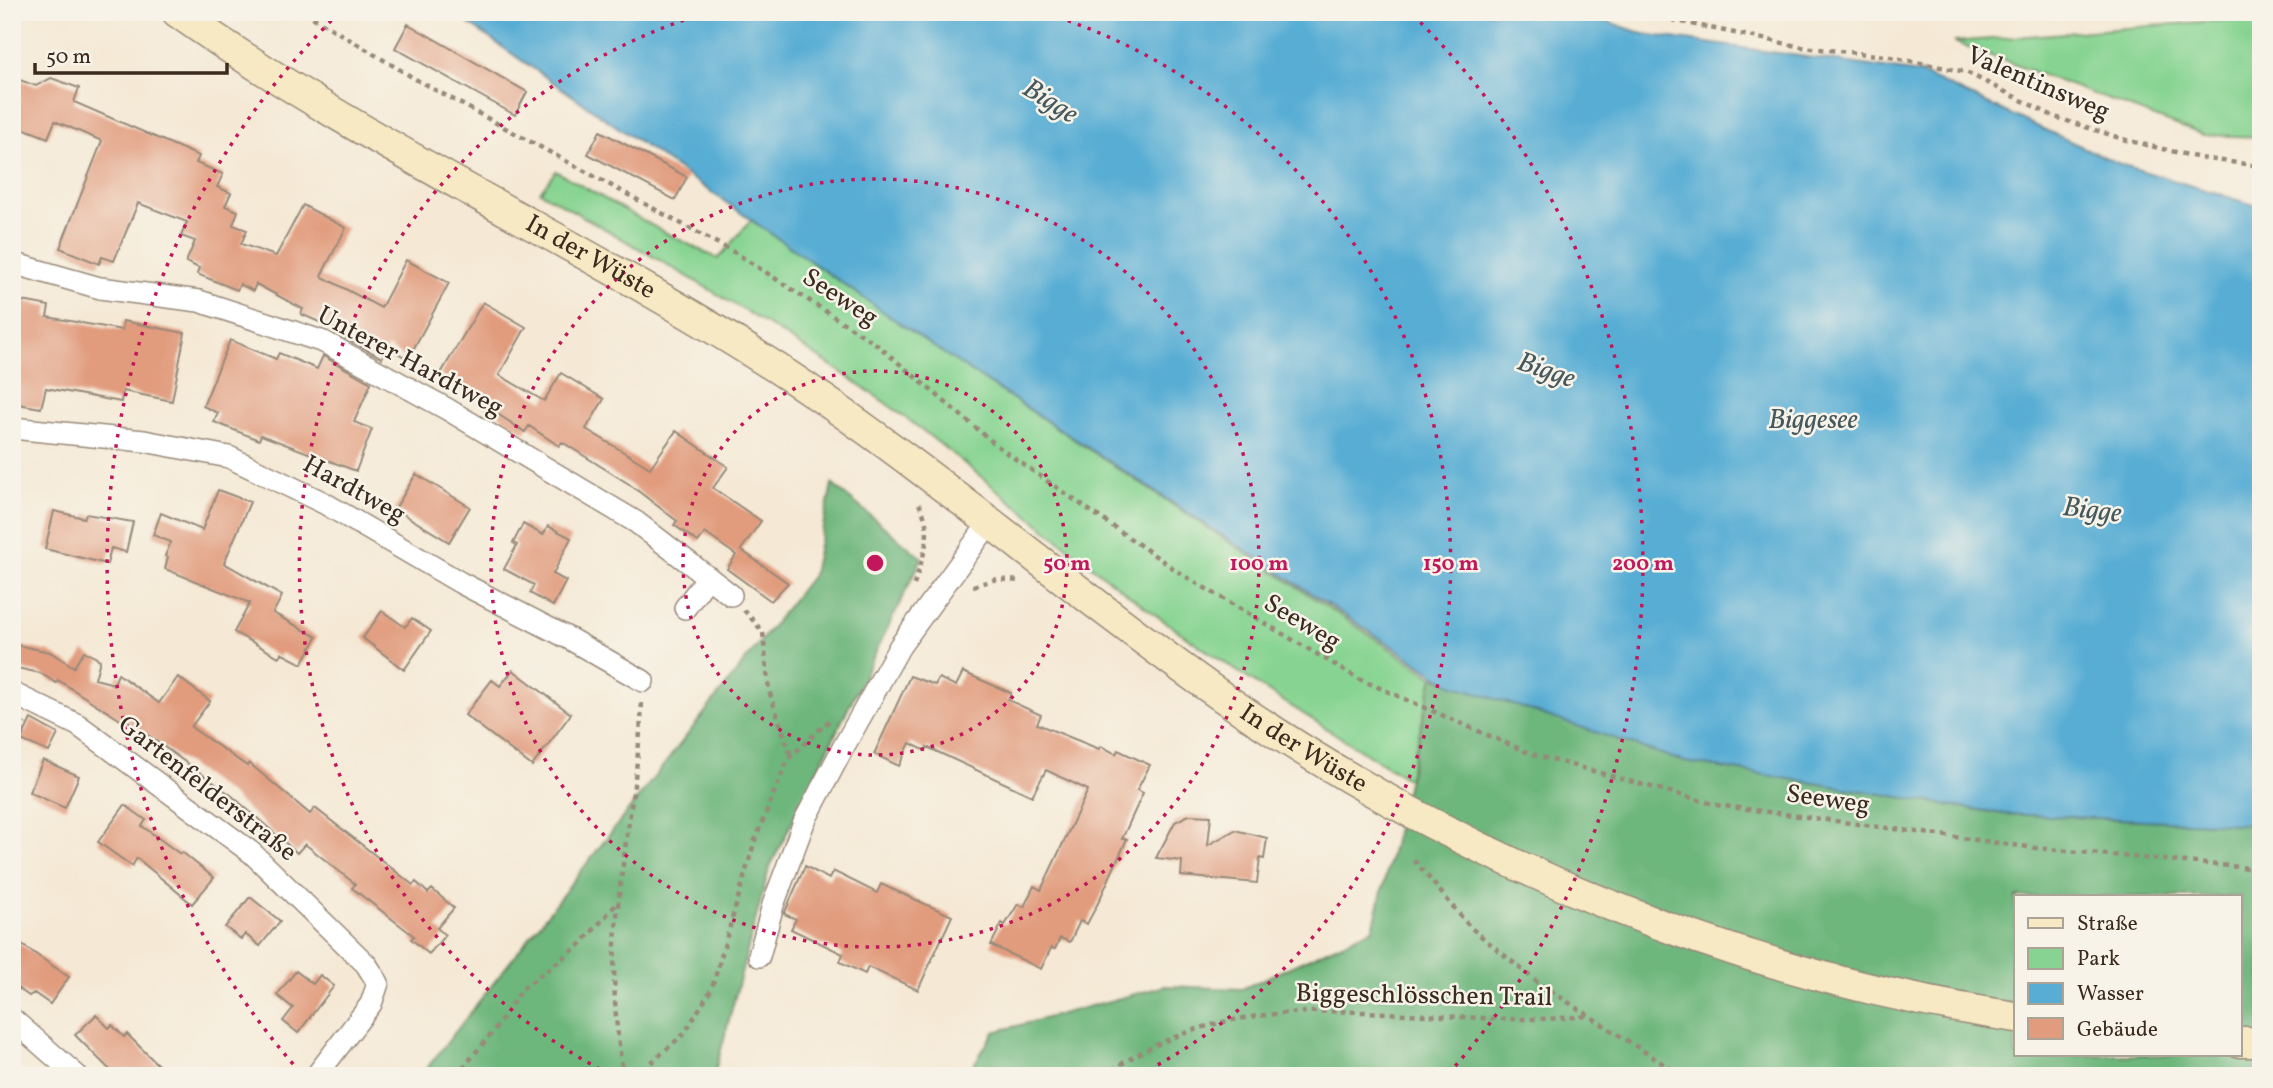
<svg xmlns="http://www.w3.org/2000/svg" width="2273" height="1088" font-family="Vollkorn,serif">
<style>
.green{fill:#87d492;stroke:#617f58;stroke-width:2}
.forest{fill:#6db67c;stroke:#54704d;stroke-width:2;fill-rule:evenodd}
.water{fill:#58add4;stroke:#4a6c79;stroke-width:2}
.building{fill:#e19b7d}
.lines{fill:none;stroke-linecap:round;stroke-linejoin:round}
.minor-casing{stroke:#988a7a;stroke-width:24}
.secondary-casing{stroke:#988a7a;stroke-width:33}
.path{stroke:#988a7a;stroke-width:4.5;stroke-dasharray:5 5;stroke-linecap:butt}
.minor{stroke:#fff;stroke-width:21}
.secondary{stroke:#f6e9c3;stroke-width:30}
.ring{fill:none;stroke:#c2185b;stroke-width:3.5;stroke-dasharray:3.5 7}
.labels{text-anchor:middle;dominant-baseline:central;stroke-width:5;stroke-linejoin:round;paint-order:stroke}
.street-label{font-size:26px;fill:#3b2a1e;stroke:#f7f3e8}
.water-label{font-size:28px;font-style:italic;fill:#45585e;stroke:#f7f3e8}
.centre{fill:#c2185b;stroke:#f7f3e8;stroke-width:3.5}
.ring-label{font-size:21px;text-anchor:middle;font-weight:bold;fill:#c2185b;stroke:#f7f3e8;stroke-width:5;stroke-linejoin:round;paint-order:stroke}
</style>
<rect width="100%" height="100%" fill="#f7f3e8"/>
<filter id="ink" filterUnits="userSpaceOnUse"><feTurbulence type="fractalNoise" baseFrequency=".0143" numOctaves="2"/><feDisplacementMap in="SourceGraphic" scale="14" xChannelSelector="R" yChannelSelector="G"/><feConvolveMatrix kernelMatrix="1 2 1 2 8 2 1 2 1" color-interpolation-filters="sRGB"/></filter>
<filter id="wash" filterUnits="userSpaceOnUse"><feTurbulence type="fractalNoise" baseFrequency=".00686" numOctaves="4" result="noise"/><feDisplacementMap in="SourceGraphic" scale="28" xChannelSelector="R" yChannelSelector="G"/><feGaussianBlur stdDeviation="1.57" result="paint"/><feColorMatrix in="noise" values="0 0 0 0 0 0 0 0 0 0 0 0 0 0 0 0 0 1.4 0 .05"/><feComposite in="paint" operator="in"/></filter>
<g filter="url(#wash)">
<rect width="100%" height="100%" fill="#f5e9d5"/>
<path class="green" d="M2261 17V137L2203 135 1954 42Z
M556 171 662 231 718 259 751 220 934 347 1433 677 1408 779C1314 721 1218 662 1130 596 1041 529 958 453 867 390 762 317 651 255 540 192Z"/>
<path class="forest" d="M832 484 922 558 769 869 714 1076H421L813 574Z
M1433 677 1685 762 2004 814 2261 825V1076H967L994 1032 1165 986 1242 989 1373 929ZM2016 897H2240V1055H2016Z"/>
<path class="water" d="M452 12H1580L1644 34 1920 73 2120 164 2261 207V825L2004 814 1685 762 1448 683 934 347Z"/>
<g id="blocks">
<path class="building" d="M408 24 527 92 515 115 395 48Z
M51 78 79 88 74 102 199 156 196 163 223 174 217 187 231 193 225 206 238 211 233 225 247 230 241 244 276 256 303 205 346 228 321 276 381 308 406 260 449 283 408 359 387 347 382 358 333 332 335 329 301 314 303 309 256 284 253 291 240 284 237 290 197 274 199 268 186 262 195 241 181 236 187 222 138 203 114 261 102 257 99 264 60 248 102 141 55 121 48 138 12 124V99L20 80 36 86Z
M600 131 687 177 675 200 588 154Z
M12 299 49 306 47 317 122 330 123 321 185 333 172 401 123 391 121 402 46 388 41 408 12 403Z
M483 302 526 327 499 375 544 401 561 373 604 399 586 429 650 468 676 431 728 467 713 488 761 521 741 550 788 583 771 601 727 569 736 555 705 533 698 542 674 525 677 521 629 484 562 442 559 446 529 426 525 432 478 401 480 398 440 375Z
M230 340 276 359 279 353 317 369 323 356 371 383 354 422 372 429 356 471 261 435 259 440 214 422 218 413 203 406Z
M416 474 470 507 449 542 395 509Z
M218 490 250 502 224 563 282 596 273 613 317 637 302 664 281 653 279 657 234 632 250 603 165 569 168 557 165 556 171 542 153 535 161 513 202 530Z
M54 511 84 518 86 514 133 522 126 552 111 548 107 564 45 549Z
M523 524 543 535 548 526 571 538 553 574 566 581 553 606 530 593 534 585 504 569 517 545 513 543Z
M382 611 405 627 412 618 431 631 404 670 363 638Z
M12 644 50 652 74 667 84 651 100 660 95 679 114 684 118 674 159 703 178 677 210 701 191 727 247 766 249 763 310 814 315 808 413 885 416 882 428 893 432 889 454 908 437 928 445 935 429 954 411 939 414 936 352 888 355 884 305 844 297 853 231 795 124 718 122 721 58 680 56 683 40 673 12 667Z
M513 670 571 714 532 766 465 715 492 680 500 686Z
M963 672 1011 693 1008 700 1041 715 1037 724 1099 749 1101 746 1116 754 1118 750 1150 765 1137 790 1143 793 1122 839H1127L1099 901 1087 924 1080 921 1070 942 1060 938 1055 949 1051 948 1041 969 991 945 1002 923 1005 925 1018 904 1024 907 1034 886 1041 890 1088 790 1046 770 1032 796 927 747 926 751 910 743 899 766 874 754 910 676 935 685 939 678 956 686Z
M31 719 58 734 49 752 21 740Z
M43 760 79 776 65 808 29 792Z
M125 805 146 820 142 826 180 854 182 852 214 878 192 904 137 858 132 866 98 842Z
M1189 815 1211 816 1208 845 1235 830 1267 838 1264 859 1260 858 1257 883 1181 876 1182 861 1156 858 1175 822Z
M805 866 829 879 833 871 877 893 881 884 952 916 918 990 868 967 865 974 840 962 843 954 791 929 796 919 784 914Z
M250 897 280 921 260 946 245 934 241 939 225 927Z
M12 938 69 977 50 1004 34 993 29 996 12 984Z
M296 971 313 984 320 975 334 986 298 1033 283 1021 293 1008 277 995Z
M96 1015 109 1028 112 1025 124 1037 127 1034 169 1076H116L75 1035Z"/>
</g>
</g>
<g filter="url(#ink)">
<use href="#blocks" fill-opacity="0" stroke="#988a7a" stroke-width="2"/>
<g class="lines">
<defs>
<path id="minor" d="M12 263 100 288 199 301 324 342 447 409 636 522 731 595
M12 428 144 441 229 457 324 503 461 583 570 639 643 681
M685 608 708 577
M12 693 78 725 252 853 366 964 378 983 371 1004 316 1076
M759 956 773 905 804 822 844 746 900 646 990 522
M12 1019 77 1076"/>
<g id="secondary">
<path id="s1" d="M177 12C371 149 590 246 789 376 940 476 1076 595 1224 698 1455 858 1738 976 2016 1017"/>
<path d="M2240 1042H2261"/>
</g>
</defs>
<use href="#minor" class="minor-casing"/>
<use href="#secondary" class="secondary-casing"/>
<path class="path" d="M141 12 152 20
M304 12 417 80 739 255 876 344 1001 449 1183 575 1359 679 1531 754 1717 805 2036 848 2261 869
M1633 12 1802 47 1885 56 1966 72 2055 117 2126 140 2200 158 2261 166
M914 585C923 554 935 534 919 504
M973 586 997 579 1019 581
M744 610 763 632 769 691 791 756
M12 751 25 723
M1414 860 1470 927 1537 982 1682 1076
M456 1076 493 1032 522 989 580 945 619 901
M623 1076C620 1051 616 1026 615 1001 609 902 638 800 642 701
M636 1076 684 1034 712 988 755 840 785 766 791 756 831 719
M1104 1076C1253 967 1423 1033 1588 1016"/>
<use href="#minor" class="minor"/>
<use href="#secondary" class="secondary"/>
</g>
</g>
<g class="ring">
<circle cx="875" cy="563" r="192"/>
<circle cx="875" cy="563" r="384"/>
<path d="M609 1074A576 576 0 0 1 702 14M1048 14A576 576 0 0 1 1141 1074"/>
<path d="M300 1072A768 768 0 0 1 337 15M1413 15A768 768 0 0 1 1450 1072"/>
</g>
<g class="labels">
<g class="street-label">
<text transform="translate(2038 84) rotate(23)">Valentinsweg</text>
<text stroke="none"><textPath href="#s1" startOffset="481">In der Wüste</textPath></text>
<text transform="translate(840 298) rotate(33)">Seeweg</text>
<text transform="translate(410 362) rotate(28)">Unterer Hardtweg</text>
<text transform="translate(354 490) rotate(29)">Hardtweg</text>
<text transform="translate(1302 623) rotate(31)">Seeweg</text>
<text stroke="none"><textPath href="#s1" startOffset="1348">In der Wüste</textPath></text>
<text transform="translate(207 789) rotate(38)">Gartenfelderstraße</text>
<text transform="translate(1828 800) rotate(8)">Seeweg</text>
<text transform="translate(1424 996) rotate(1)">Biggeschlösschen Trail</text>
</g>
<g class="water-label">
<text transform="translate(1050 102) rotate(32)">Bigge</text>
<text transform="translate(1546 371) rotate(19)">Bigge</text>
<text x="1813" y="420">Biggesee</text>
<text transform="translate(2092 511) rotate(7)">Bigge</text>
</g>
</g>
<circle cx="875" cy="563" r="10" class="centre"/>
<g class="ring-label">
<text x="1067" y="570">50 m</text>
<text x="1259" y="570">100 m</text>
<text x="1451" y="570">150 m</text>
<text x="1643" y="570">200 m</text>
</g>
<rect width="2273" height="1088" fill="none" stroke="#f7f3e8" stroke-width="42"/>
<rect x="2014" y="895" width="228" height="161" fill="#f7f3e8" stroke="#aca397" stroke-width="2"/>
<rect x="2028" y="918" width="35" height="10" fill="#f6e9c3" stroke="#aca397" stroke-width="2"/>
<text x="2077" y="930" font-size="21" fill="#3b2a1e">Straße</text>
<rect x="2028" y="948" width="35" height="21" fill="#87d492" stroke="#aca397" stroke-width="2"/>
<text x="2077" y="965" font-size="21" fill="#3b2a1e">Park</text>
<rect x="2028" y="983" width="35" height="21" fill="#58add4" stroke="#aca397" stroke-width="2"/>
<text x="2077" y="1000" font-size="21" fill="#3b2a1e">Wasser</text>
<rect x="2028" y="1018" width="35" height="21" fill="#e19b7d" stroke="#aca397" stroke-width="2"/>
<text x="2077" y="1036" font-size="21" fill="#3b2a1e">Gebäude</text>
<path d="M35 63v10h192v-10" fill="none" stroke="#3b2a1e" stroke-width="3.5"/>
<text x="46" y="63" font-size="21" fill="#3b2a1e" stroke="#f7f3e8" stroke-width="5" paint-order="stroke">50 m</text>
</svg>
